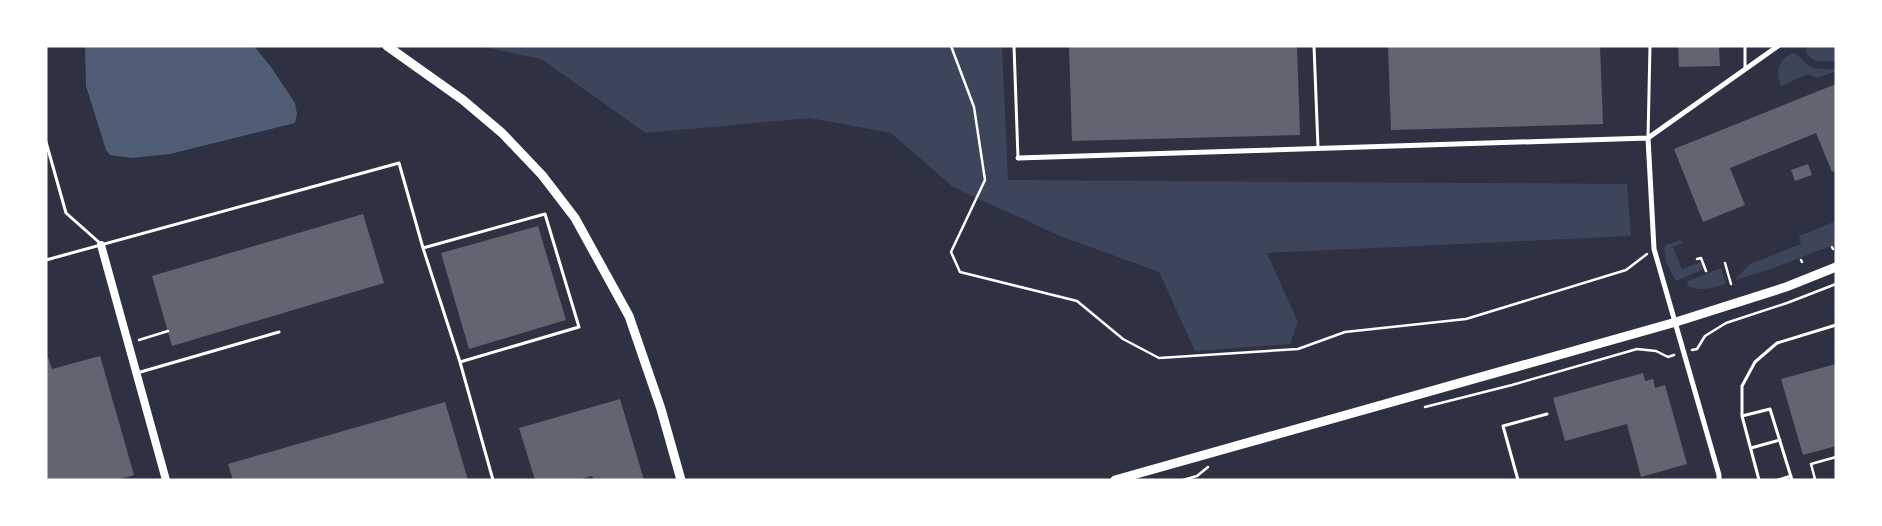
<svg xmlns="http://www.w3.org/2000/svg" width="1882" height="526" font-family="'Exo 2',sans-serif">
<style>
.green{fill:#3c4559}
.water{fill:#4f5d75}
.building{fill:#626471}
.lines{fill:none;stroke-linecap:round;stroke-linejoin:round}
.path{stroke:#fff;stroke-width:2.5}
.service{stroke:#fff;stroke-width:3}
.minor{stroke:#fff;stroke-width:5}
.tertiary{stroke:#fff;stroke-width:8}
.secondary{stroke:#fff;stroke-width:9}
</style>
<rect width="100%" height="100%" fill="#2d3142"/>
<path class="green" d="M479 46H1002L1008 180 1627 184 1631 236 1267 253 1298 322 1290 344 1195 351 1159 272 1060 236 953 187 891 133 810 118 646 133 541 59Z
M1807 46H1835L1836 61C1821 61 1817 65 1806 53Z
M1793 53C1798 54 1798 56 1802 60 1812 71 1823 69 1836 69V71L1817 78 1808 74 1781 86C1775 70 1778 60 1793 53Z
M1836 221V244L1771 269 1736 280V278L1750 264 1801 244 1799 236Z
M1680 240 1683 243 1673 247 1682 269 1701 262 1704 269 1676 281 1666 262 1664 248 1666 245Z
M1721 268 1726 284C1712 288 1701 292 1687 286L1688 281Z"/>
<path class="water" d="M85 46H254L271 67 295 103 297 114 295 123 170 154 132 158 110 155 106 150 86 86Z"/>
<path class="building" d="M1069 46H1297L1300 135 1072 141Z
M1388 46H1600L1603 124 1391 130Z
M1678 46H1719L1720 66 1679 67Z
M1836 84V170L1832 172 1816 133 1730 168 1745 205 1703 222 1674 149Z
M1808 164 1812 175 1795 181 1791 170Z
M363 214 384 283 172 346 152 276Z
M538 226 566 320 469 349 441 253Z
M46 351 52 369 100 356 134 475 117 480H46Z
M1836 364V446L1803 455 1781 379Z
M1643 373 1645 381 1653 379 1655 388 1665 385 1687 464 1641 477 1627 424 1565 441 1553 398Z
M620 399 644 480H594L592 476 578 480H535L519 428Z
M445 402 468 480H233L228 464Z"/>
<g class="lines">
<path class="path" d="M951 46 974 107 985 180 951 252 960 272 1077 301 1123 339 1159 358 1298 349 1345 332 1466 319 1626 270 1647 254
M1832 247 1833 249
M1697 259 1701 258 1706 271
M1801 260 1802 262
M1725 263 1731 284
M139 340 168 331
M1692 350 1697 349 1705 336 1726 323 1787 303 1836 284
M1425 407 1512 385 1637 349 1656 351 1668 357 1674 355
M1183 480 1197 476 1208 467
M1812 480 1815 479 1811 464 1836 457"/>
<path class="service" d="M1014 46 1018 158
M1314 46 1318 148
M1745 69V46
M1648 138 1650 46
M46 142 66 213 101 244
M423 248 545 214 579 327 460 362
M46 260 399 163 423 248 460 362 493 480
M137 373 279 332
M1742 416 1770 409 1792 480
M1751 448 1780 440
M1518 480 1503 426 1547 414
M1759 480 1742 416V386L1755 362 1777 343 1836 325
M1778 480 1791 476"/>
<path class="minor" d="M1018 158 1648 138
M1719 480V475L1654 249 1648 138 1778 46"/>
<path class="tertiary" d="M101 245 166 480"/>
<path class="secondary" d="M387 46 463 100 502 133 542 175 575 218 629 316 661 409 681 480
M1115 480 1676 322 1786 287 1836 267"/>
</g>
<rect width="1882" height="526" fill="none" stroke="#ffffff" stroke-width="95"/>
</svg>
